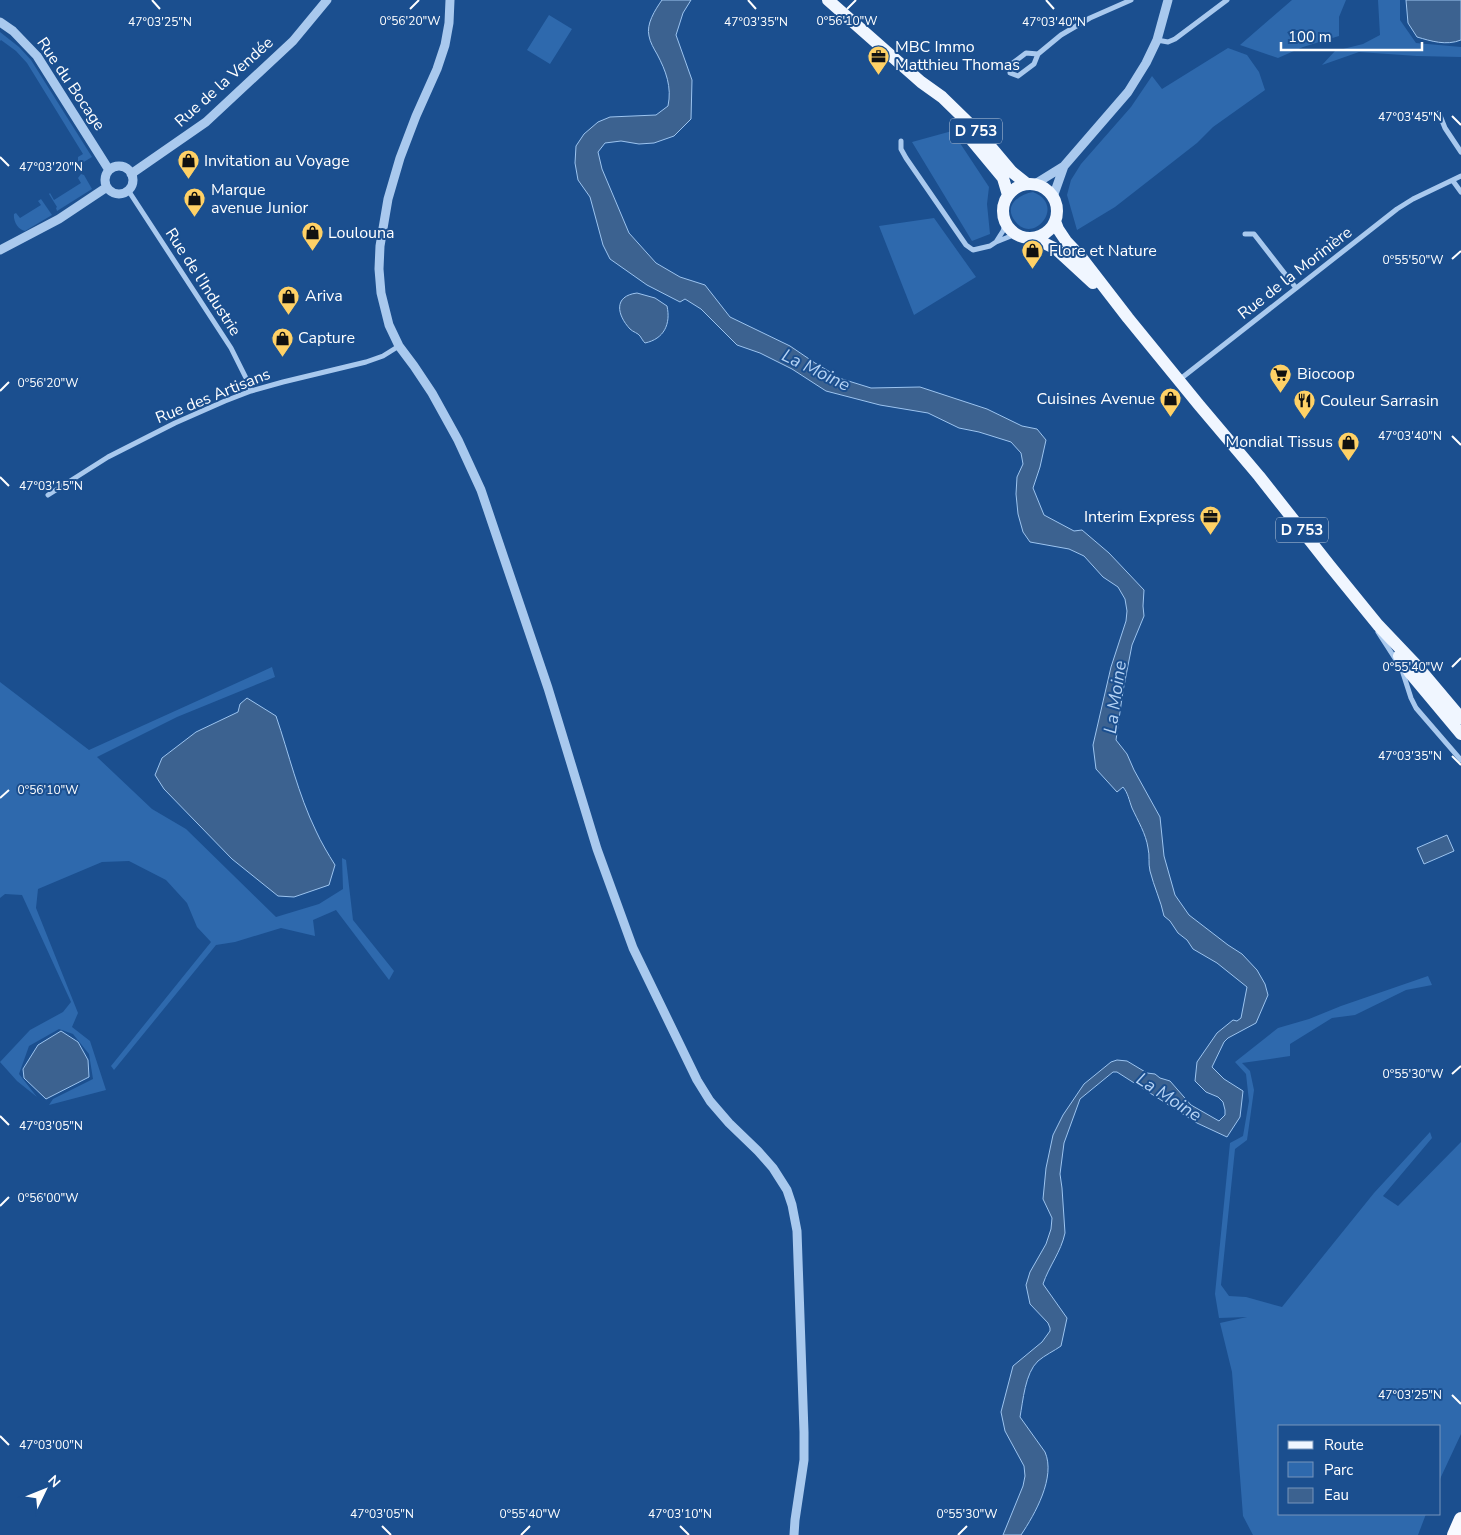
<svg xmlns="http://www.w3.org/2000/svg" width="1461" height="1535" font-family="'Nunito Sans',sans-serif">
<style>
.green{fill:#2e69ad}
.water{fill:#3c6290;stroke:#9cc4f0}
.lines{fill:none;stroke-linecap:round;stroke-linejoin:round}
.minor{stroke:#a9c9ee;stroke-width:5}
.tertiary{stroke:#a9c9ee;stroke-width:9}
.primary{stroke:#f0f6ff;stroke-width:12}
.trunk{stroke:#f8faff;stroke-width:14}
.ticks{fill:none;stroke:#fff;stroke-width:2}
.labels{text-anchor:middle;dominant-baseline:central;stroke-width:4;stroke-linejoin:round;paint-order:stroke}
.shield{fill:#1b4f8f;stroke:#bbcadd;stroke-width:1}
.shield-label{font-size:15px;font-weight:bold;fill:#fff}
.poi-label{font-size:16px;fill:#fff;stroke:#1b4f8f;text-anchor:start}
.street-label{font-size:16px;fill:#fff;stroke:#1b4f8f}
.water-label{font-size:18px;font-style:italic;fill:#b5d3f5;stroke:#1b4f8f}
.ticks-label{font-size:12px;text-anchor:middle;fill:#fff;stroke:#1b4f8f;stroke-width:4;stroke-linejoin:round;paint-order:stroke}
</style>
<rect width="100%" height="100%" fill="#1b4f8f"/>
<path class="green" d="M1292 0H1346L1339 17V36L1303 47 1278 58 1240 45Z
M1378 0H1400V20L1416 43 1461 47V57L1417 56 1359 52 1322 65 1335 51 1363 44 1380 35Z
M549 15 572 29 550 64 527 50Z
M0 32 19 47 31 60 92 157 82 163 78 161V157L83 154 27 63 16 51 1 40 0 41Z
M1228 48 1247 55 1259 72 1265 90 1213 127 1197 143 1115 207 1077 230 1067 195 1071 180 1081 164 1131 107 1152 76 1162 89Z
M952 131 989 187 987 204 990 234 972 241 912 142Z
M81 174 84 175 92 189 57 211 56 208 57 207 49 194 50 193 54 200 81 183 78 178Z
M1033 192C1067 205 1033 246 1015 221 1003 206 1019 194 1033 192Z
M41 199 52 215 25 231C18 230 13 221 14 214L16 213 20 218 41 205 38 201Z
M934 218 976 277 914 315 879 226Z
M272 667 275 677 177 717 97 757 152 809 186 829 276 917 319 904 343 889 342 858 346 860 353 920 394 971 389 980 336 910 313 920 315 936 281 928 235 942 216 945 114 1070 111 1066 211 942 197 927 187 903 166 880 129 861 102 862 38 889 36 908 78 1013 72 1027 90 1041 106 1090 49 1105 53 1099 93 1079 89 1054 73 1034 59 1029 29 1046 19 1074 37 1097 17 1081 0 1062 30 1030 63 1012 71 1002 22 895 5 894 0 898V682L89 750Z
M1428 976 1432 985 1406 990 1355 1015 1332 1018 1290 1044V1056L1242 1063 1250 1071 1254 1090 1247 1140 1235 1149 1221 1285 1229 1296 1246 1297 1282 1307 1374 1193 1430 1132 1432 1138 1383 1196 1398 1206 1461 1142V1434L1440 1479V1426H1280V1514H1426L1418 1535H1253L1243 1516 1232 1372 1220 1323 1247 1317 1219 1318 1215 1294 1230 1143 1243 1136 1249 1101 1246 1074 1235 1062 1278 1028 1309 1019 1341 1006Z"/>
<path class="water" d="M662 0H691L683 13 676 35 692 80 691 119 674 136 654 143 639 144 621 141 605 143 598 152 602 169 629 233 656 263 680 277 705 285 730 317 790 346 815 363 842 379 871 388 920 387 987 409 1022 426 1037 429 1046 440 1040 467 1033 488 1044 515 1074 531 1082 530 1109 553 1144 590 1143 606 1144 616 1132 645 1123 691 1116 740 1127 754 1134 770 1160 817 1164 856 1175 895 1189 915 1228 945 1242 954 1257 970 1265 984 1268 995 1256 1023 1228 1038 1224 1042 1212 1067 1224 1079 1243 1091 1240 1117 1227 1137 1197 1123 1117 1072H1113L1080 1099 1064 1143 1060 1174 1062 1188 1065 1233C1061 1252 1049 1266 1043 1284L1067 1318 1061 1346C1054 1351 1045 1355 1038 1361 1025 1373 1023 1401 1020 1417L1045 1452C1056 1477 1035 1514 1021 1535H1003L1023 1486 1025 1476 1024 1466 1005 1431 1001 1412 1013 1366 1042 1342 1050 1331V1328L1048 1323 1030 1304 1026 1285 1030 1272 1046 1244 1051 1229 1052 1218 1043 1199 1046 1168 1053 1135 1063 1115 1084 1084 1111 1062 1117 1060 1127 1061 1147 1073 1155 1074 1160 1078 1170 1081 1191 1105 1219 1121 1225 1115V1110L1223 1102 1218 1097 1206 1092 1195 1081 1197 1062 1217 1033 1233 1020 1237 1021 1241 1018 1247 987 1217 963 1193 949 1187 940 1178 933 1170 921 1164 916C1161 901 1154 887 1150 871 1148 863 1150 856 1148 848 1146 834 1138 821 1132 808 1129 800 1128 793 1123 787L1117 792 1096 769 1093 745 1111 667 1126 621 1127 611 1125 599 1118 587 1103 577 1084 556 1069 549 1030 542 1023 532 1018 514 1016 494 1017 477 1023 464 1021 453 1011 442 979 432 959 428 928 413 880 405 826 391 792 369 760 353 737 345 701 309 685 299 680 302 647 285 610 259 603 245 590 197 578 180 575 163 576 146 584 134 598 122 610 117 656 115 668 106C672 87 666 71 657 54 654 49 650 42 649 36 646 24 655 10 662 0Z
M1406 0H1461V40C1446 46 1431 41 1417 37L1408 23Z
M637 293 655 298 667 306C671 324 664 339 645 343 643 341 642 339 640 336 638 333 633 332 630 329 617 315 613 296 637 293Z
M247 698 276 716C289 754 298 794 316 831 321 842 328 854 335 865L329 885 294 897 278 896 232 859 164 789 155 775 162 758 196 732 238 712 240 704Z
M1447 835 1454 851 1424 864 1417 848Z
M61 1031 78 1042 88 1060 89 1077 46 1099 24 1078 23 1069 38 1045Z"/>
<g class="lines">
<path class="minor" d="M1157 40 1168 42 1175 39 1227 0
M1038 54 1026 53 1010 65V73L1018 76 1034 64 1038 54 1061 35 1090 18 1131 0
M1439 113 1445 128 1461 152
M901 141V149L906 158 966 245 973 250 990 246 996 242 1016 234
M1453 181 1461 192
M128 190 231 348 249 384 251 391
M1245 234H1254L1296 288
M996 242 1003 231 1006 222
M1179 380 1397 209 1413 199 1461 176
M48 495 108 457 175 423 225 401 251 391 283 382 366 362 383 356 399 346
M1378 632 1396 660
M1402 670 1411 698 1416 708 1461 760"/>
<path class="tertiary" d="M450 0 449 23 445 45 437 69 416 116 400 158 388 199 380 246 379 269 381 293 389 325 399 346 414 366 432 393 458 440 481 490 548 688 597 849 633 948 697 1080 710 1101 729 1123 758 1151 773 1168 787 1190 792 1205 797 1231 804 1432V1460L795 1520 794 1535
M0 22 13 31 37 56 109 170
M105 180a14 14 0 1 1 28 0a14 14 0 1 1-28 0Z
M131 174 206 122 293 41 327 0
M1035 184 1064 166 1128 92 1146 63 1157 40 1168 0
M1053 197 1064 166
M0 250 59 219 107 187"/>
<path class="primary" d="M828 0 921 82 942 97 980 134 1012 172 1027 184
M959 125 1003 178 1008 195
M1003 211a27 27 0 1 1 54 0a27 27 0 1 1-54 0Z
M1055 221 1058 229 1066 241 1081 257 1128 318 1199 405 1259 476 1330 566 1378 625 1417 666 1461 718
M1034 238 1056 249 1093 283
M1399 656 1410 673 1461 734"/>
<path class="trunk" d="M1454 1535 1461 1519"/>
</g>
<path class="ticks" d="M152 0 160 9M748 0 756 9M1046 0 1054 9M410 9 419 0M847 9 856 0M1452 116 1461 125M0 157 9 166M1452 259 1461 251M0 391 9 382M1452 436 1461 445M0 477 9 486M1452 667 1461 658M1452 756 1461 765M0 798 9 790M1452 1074 1461 1066M0 1116 9 1125M0 1206 9 1197M1452 1395 1461 1404M0 1436 9 1445M382 1526 391 1535M680 1526 689 1535M521 1535 530 1526M958 1535 967 1526"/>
<defs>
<symbol id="office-pin" viewBox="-11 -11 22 30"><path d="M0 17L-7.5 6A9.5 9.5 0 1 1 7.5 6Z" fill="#ffd166" stroke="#1b4f8f"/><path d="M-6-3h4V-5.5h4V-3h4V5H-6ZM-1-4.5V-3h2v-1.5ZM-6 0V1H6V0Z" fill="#111"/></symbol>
<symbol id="shop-pin" viewBox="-11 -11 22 30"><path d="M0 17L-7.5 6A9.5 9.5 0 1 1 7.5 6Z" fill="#ffd166" stroke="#1b4f8f"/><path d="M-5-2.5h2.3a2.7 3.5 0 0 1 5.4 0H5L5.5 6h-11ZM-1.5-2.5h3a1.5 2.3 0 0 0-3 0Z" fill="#111"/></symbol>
<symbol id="supermarket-pin" viewBox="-11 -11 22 30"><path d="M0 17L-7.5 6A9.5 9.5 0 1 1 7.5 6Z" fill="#ffd166" stroke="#1b4f8f"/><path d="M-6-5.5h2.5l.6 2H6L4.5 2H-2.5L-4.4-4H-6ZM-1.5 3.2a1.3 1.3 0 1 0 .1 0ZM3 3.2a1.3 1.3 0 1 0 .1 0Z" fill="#111"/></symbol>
<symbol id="restaurant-pin" viewBox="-11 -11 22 30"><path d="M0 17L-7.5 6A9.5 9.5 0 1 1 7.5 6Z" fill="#ffd166" stroke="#1b4f8f"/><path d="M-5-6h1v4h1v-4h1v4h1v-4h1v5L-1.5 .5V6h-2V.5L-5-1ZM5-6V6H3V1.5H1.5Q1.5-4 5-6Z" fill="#111"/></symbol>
</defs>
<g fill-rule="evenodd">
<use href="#office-pin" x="866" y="44" width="25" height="34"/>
<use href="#shop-pin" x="176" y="148" width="25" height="34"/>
<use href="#shop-pin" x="182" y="186" width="25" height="34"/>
<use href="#shop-pin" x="300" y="220" width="25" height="34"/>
<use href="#shop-pin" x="1020" y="238" width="25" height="34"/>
<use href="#shop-pin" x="276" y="284" width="25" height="34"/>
<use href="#shop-pin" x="270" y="326" width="25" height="34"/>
<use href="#supermarket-pin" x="1268" y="362" width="25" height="34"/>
<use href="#shop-pin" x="1158" y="386" width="25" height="34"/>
<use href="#restaurant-pin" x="1292" y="388" width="25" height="34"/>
<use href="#shop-pin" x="1336" y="430" width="25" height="34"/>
<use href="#office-pin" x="1198" y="504" width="25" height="34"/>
</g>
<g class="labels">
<g class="shield">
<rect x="950" y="118.5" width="52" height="25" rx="4"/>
<rect x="1276" y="517.5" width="52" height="25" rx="4"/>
</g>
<g class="shield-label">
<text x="976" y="131">D 753</text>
<text x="1302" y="530">D 753</text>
</g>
<g class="poi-label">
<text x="895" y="47">MBC Immo<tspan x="895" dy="18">Matthieu Thomas</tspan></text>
<text x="204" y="161">Invitation au Voyage</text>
<text x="211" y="190">Marque<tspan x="211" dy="18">avenue Junior</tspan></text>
<text x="328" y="233">Loulouna</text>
<text x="1049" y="251">Flore et Nature</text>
<text x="305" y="296">Ariva</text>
<text x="298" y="338">Capture</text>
<text x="1297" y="374">Biocoop</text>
<text x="1155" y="399" text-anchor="end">Cuisines Avenue</text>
<text x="1320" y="401">Couleur Sarrasin</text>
<text x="1333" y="442" text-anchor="end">Mondial Tissus</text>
<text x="1195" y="517" text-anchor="end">Interim Express</text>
</g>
<g class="street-label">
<text transform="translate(224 82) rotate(-42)">Rue de la Vendée</text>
<text transform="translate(71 84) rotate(56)">Rue du Bocage</text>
<text transform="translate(1295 273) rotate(-38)">Rue de la Morinière</text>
<text transform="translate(203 282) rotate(57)">Rue de l'Industrie</text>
<text transform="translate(213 396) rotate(-22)">Rue des Artisans</text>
</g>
<g class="water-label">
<text transform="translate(816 370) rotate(26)">La Moine</text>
<text transform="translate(1115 697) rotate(-82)">La Moine</text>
<text transform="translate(1169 1097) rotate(33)">La Moine</text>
</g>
</g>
<g class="ticks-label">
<text x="410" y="25">0°56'20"W</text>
<text x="847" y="25">0°56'10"W</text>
<text x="160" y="26">47°03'25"N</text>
<text x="756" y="26">47°03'35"N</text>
<text x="1054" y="26">47°03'40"N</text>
<text x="1410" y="121">47°03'45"N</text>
<text x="51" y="171">47°03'20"N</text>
<text x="1413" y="264">0°55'50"W</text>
<text x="48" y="387">0°56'20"W</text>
<text x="1410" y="440">47°03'40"N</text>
<text x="51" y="490">47°03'15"N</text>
<text x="1413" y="671">0°55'40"W</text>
<text x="1410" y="760">47°03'35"N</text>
<text x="48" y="794">0°56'10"W</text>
<text x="1413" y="1078">0°55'30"W</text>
<text x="51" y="1130">47°03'05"N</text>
<text x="48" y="1202">0°56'00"W</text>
<text x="1410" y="1399">47°03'25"N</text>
<text x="51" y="1449">47°03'00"N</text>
<text x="382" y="1518">47°03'05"N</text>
<text x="680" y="1518">47°03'10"N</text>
<text x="530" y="1518">0°55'40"W</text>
<text x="967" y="1518">0°55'30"W</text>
</g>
<rect x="1278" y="1425" width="162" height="90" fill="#1b4f8f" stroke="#7695bc"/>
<rect x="1288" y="1441" width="25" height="8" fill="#f0f6ff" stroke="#7695bc"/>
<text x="1324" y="1450" font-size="15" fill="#ffffff">Route</text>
<rect x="1288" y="1462" width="25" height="15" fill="#2e69ad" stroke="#7695bc"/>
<text x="1324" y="1475" font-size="15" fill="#ffffff">Parc</text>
<rect x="1288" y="1488" width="25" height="15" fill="#3c6290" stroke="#7695bc"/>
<text x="1324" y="1500" font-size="15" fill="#ffffff">Eau</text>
<g transform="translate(45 1490) rotate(47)" stroke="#1b4f8f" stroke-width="4" paint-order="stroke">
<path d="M0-4L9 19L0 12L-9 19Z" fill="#ffffff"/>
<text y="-8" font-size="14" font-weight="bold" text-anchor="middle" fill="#ffffff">N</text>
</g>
<path d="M1281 42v8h141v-8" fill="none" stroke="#ffffff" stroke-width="2.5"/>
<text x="1288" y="42" font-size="15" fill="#ffffff" stroke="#1b4f8f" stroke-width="4" paint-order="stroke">100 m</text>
</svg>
